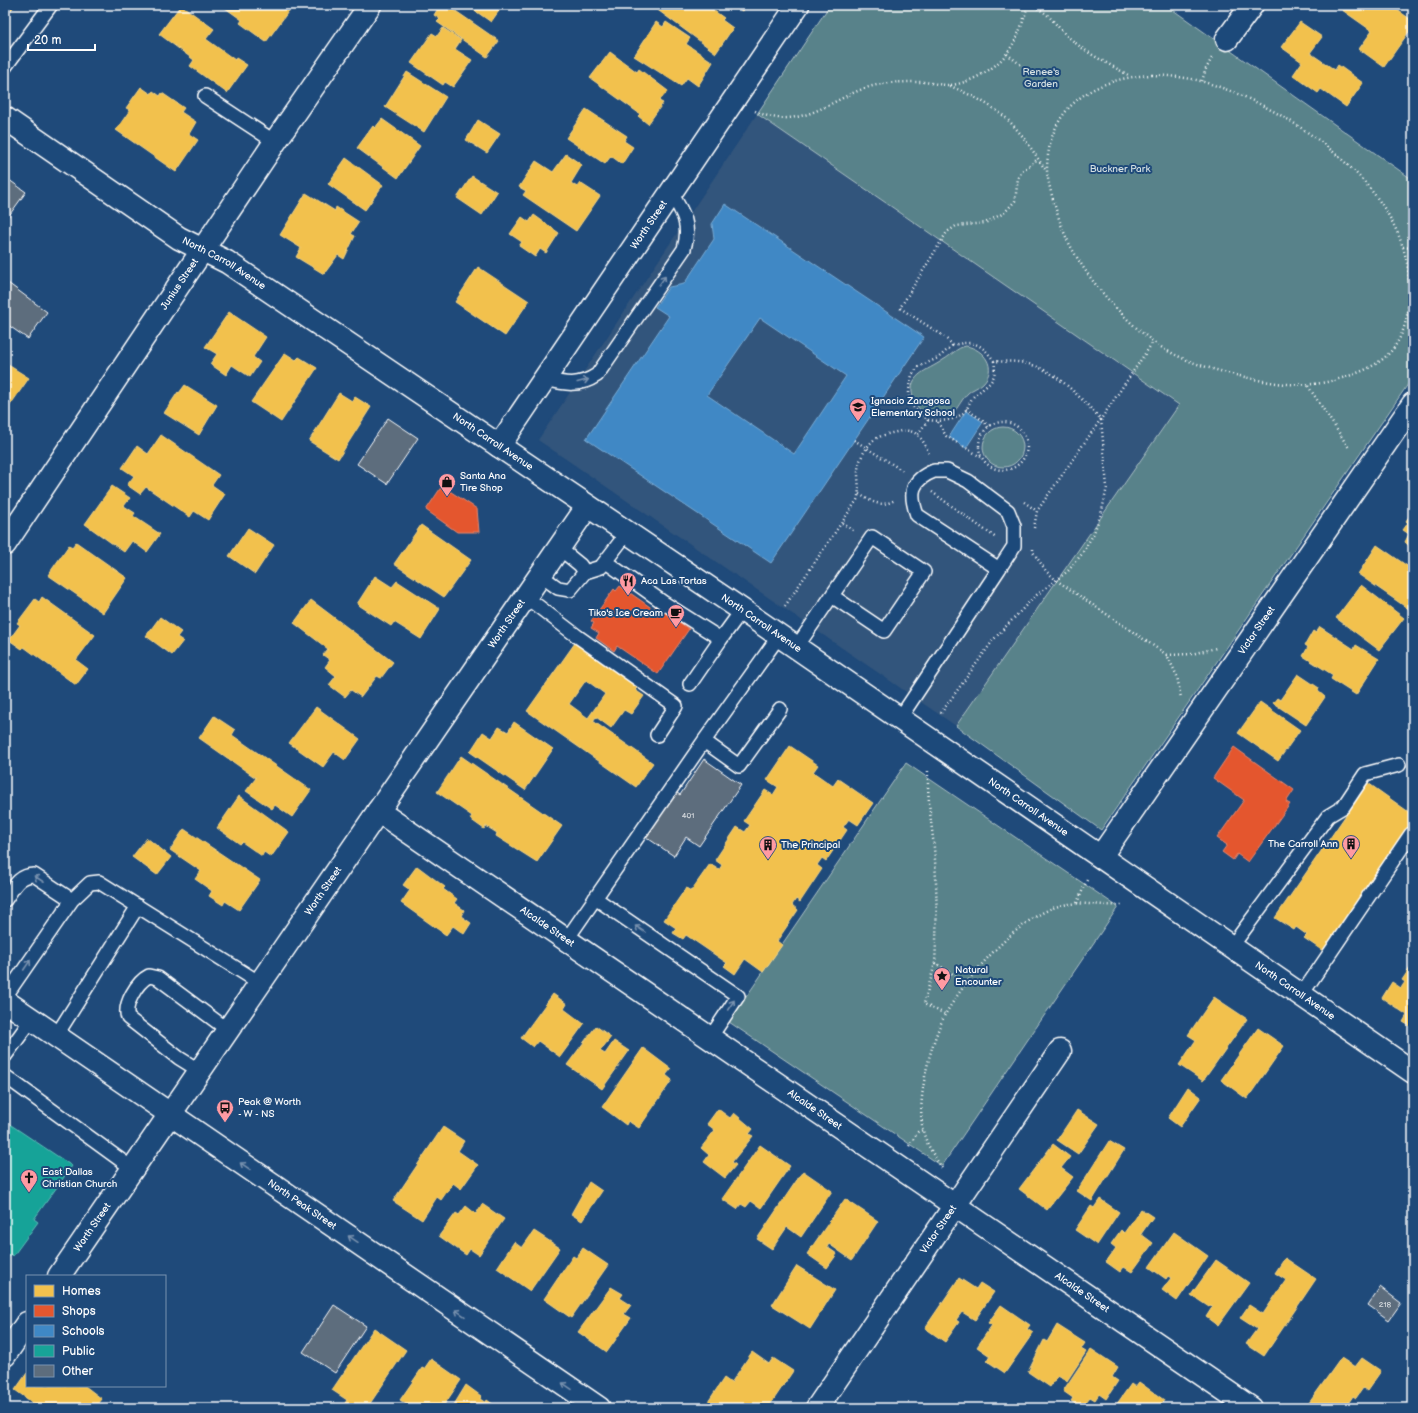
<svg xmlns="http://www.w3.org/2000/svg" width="1418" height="1413" font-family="'Balsamiq Sans',sans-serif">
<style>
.built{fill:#32547b}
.green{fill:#58828a;stroke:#acc0c4}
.homes{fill:#f2c14e;stroke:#f6d483;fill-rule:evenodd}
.shops{fill:#e4572e;stroke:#ec896d}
.schools{fill:#3f88c5;stroke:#79acd6;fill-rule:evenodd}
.public{fill:#17a398;stroke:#5dbfb7}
.building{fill:#5d6d7d;stroke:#fff}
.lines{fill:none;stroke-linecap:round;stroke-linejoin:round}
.lane-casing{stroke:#fff;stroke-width:16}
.street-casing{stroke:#fff;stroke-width:25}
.secondary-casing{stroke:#fff;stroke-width:25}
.path{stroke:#fff;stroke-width:2.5;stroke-dasharray:1 3;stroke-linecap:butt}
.lane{stroke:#1f4a7a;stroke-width:13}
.street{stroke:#1f4a7a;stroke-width:22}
.secondary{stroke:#1f4a7a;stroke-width:22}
.oneway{stroke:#7992af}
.labels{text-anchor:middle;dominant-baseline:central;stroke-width:4;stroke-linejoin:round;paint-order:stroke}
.number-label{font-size:8px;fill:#d6dade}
.park-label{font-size:10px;fill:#d5e0e2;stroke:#1f4a7a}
.street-label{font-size:10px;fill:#fff;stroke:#1f4a7a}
.poi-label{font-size:10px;fill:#fff;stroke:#1f4a7a;text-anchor:start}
</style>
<rect width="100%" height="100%" fill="#1f4a7a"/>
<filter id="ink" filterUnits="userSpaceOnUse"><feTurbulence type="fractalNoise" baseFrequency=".025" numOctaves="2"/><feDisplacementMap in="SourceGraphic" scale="8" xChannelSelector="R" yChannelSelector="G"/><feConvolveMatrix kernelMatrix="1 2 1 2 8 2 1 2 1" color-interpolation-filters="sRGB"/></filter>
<g filter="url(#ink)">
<path class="built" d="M757 114 1179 405 956 726 538 440Z"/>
<path class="green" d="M830 5H1166L1413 180V377L1101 830 956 726 1179 405 757 114Z
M966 346C984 349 998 368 983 383 978 388 972 389 968 393 956 405 957 420 933 416 925 415 918 409 915 402 903 375 928 371 943 360 952 355 956 348 966 346Z
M983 447a20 20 0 1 1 40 0a20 20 0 1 1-40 0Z
M906 763 1118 907 942 1166 729 1022Z"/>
<path class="homes" d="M5 5H15L5 18Z
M181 5 214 29 206 39 235 60 236 58 247 65 227 93 190 66 194 60 159 34Z
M221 5H293L266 42 240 23 242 20Z
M440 5H447L499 41 487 57 437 22 440 19 434 15Z
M467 5H503L491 22Z
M657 5H706L724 18 722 20 733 28 716 53 655 8Z
M733 5H747L742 11Z
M1335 5H1390L1413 21V26L1384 67 1359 49 1372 31Z
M656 22 663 27 666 22 690 38 686 44 713 62 698 86 687 78 681 86 634 56Z
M1300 22 1322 37 1310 53 1335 70 1338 65 1363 83 1346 107 1321 89 1318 93 1293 75 1302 62 1281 47Z
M443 28 461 40 455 49 472 60 453 87 445 82 443 85 411 63 432 33 437 36Z
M610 52 637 72 639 69 668 91 659 101 663 103 648 124 638 116 640 114 590 78Z
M407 72 446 97 424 132 385 107Z
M141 87 151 94 153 91 160 96 162 93 184 108 181 112 196 122 189 134 198 140 176 172 116 130 130 110 126 108Z
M586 109 627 136 624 141 633 147 622 164 611 156 605 164 566 138Z
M382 119 420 146 398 178 357 148 373 126 375 128Z
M478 120 500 134 487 153 466 140Z
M566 154 582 165 571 183 577 187 580 183 600 196 576 231 523 195 526 191 519 187 536 161 553 172Z
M346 158 383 185 365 210 328 184Z
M472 176 497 192 482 215 457 198Z
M306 193 335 211 336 207 359 222 351 234 355 236 344 259 338 255 324 274 296 257 301 248 280 235Z
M534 215 559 233 546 253 540 249 535 257 519 246 522 242 510 234 522 217 529 222Z
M478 267 529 301 505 336 455 302Z
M229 312 266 337 253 357 260 362 250 377 232 365 226 375 210 364 217 354 205 347Z
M285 353 296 360 299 357 317 368 281 422 251 402Z
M5 363 29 378 6 411H5Z
M185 385 217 405 199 435 164 413 178 392 179 393Z
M339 393 352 401 355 397 371 407 338 459 309 441Z
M161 435 219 475 212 485 225 494 208 520 194 511 190 517 146 487 140 494 127 485 134 476 122 468 137 446 148 454Z
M112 486 130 498 124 506 135 513 133 516 160 534 147 552 132 541 124 552 85 524Z
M1413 511V549L1405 542 1409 534 1403 530 1408 523 1406 521Z
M421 525 471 560 444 597 394 564Z
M248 528 274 545 255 574 229 556Z
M76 542 127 578 103 613 48 575 69 545 72 547Z
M1377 545 1413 570V612L1358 574Z
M375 576 392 587 397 581 440 609 421 639 394 622 391 626 357 604Z
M1361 585 1404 618 1379 650 1336 618Z
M42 597 95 635 76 660 88 669 76 685 24 647 22 649 9 640 20 625 17 623 35 599 39 602Z
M311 600 393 662 381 678 377 676 361 697 351 690 345 697 329 685 336 676 325 667 330 660 323 655 328 649 294 623Z
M160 617 181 632 177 637 183 641 172 655 146 636Z
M1320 627 1354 649 1356 645 1379 659 1356 695 1331 679 1333 675 1303 656 1308 647 1305 645 1313 631 1316 633Z
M575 643 638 687 635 690 644 696 631 714 624 710 611 728 596 717 593 721 653 763 636 787 527 711ZM586 680 605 694 588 718 569 704Z
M1298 674 1319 688 1318 691 1325 697 1306 725 1273 703 1277 698 1280 700Z
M1260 702 1300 730 1278 761 1238 733Z
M316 707 360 739 345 760 334 752 323 767 289 743Z
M214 716 235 730 232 735 311 790 292 817 275 805 272 809 246 791 256 778 199 738Z
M514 722 553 749 525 790 470 752 483 732 492 738 499 727 508 732Z
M790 746 818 765 813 772 833 786 838 779 873 803 858 825 849 819 843 827 847 830 826 861 822 858 817 865 822 869 800 902 796 899 792 905 798 910 777 941 782 945 763 972 745 959 735 974 724 966 727 963 686 935 683 939 673 933 676 928 664 920 686 888 691 891 710 864 719 870 722 865 715 860 737 827 745 832 750 825 744 821 765 790 773 795 778 787 767 780Z
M461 756 562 826 537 862 496 836 497 833 486 826 484 829 470 819 472 816 437 792Z
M1368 783 1413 815V823L1323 951 1304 938 1307 935 1296 927 1294 930 1275 918Z
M239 796 289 832 271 857 264 852 262 856 242 842 240 844 217 828Z
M184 829 260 880 239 910 225 901 223 905 209 896 212 891 195 879 201 871 170 850Z
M147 838 171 857 157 875 132 857Z
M417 866 445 887 443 889 457 899 454 903 464 910 461 916 471 923 464 934 453 926 446 935 401 903 410 890 403 885Z
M1412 965H1413V1028L1403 1022 1407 1015 1382 998 1392 982 1401 988 1405 982 1402 980Z
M553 994 567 1004 564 1009 584 1024 560 1057 538 1041 533 1047 521 1038Z
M1214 997 1247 1019 1203 1081 1179 1065 1196 1040 1188 1035Z
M596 1026 611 1037 600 1051 605 1054 614 1041 629 1051 602 1089 567 1065Z
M1258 1028 1284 1046 1247 1099 1221 1080Z
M643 1048 671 1069 666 1075 672 1080 639 1128 628 1121 626 1125 602 1107Z
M1188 1087 1201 1097 1180 1127 1168 1118Z
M718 1109 730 1118 734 1113 753 1129 749 1134 753 1136 732 1162 736 1165 725 1178 704 1162 709 1155 701 1148 715 1130 707 1124Z
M1077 1110 1099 1124 1078 1154 1057 1140Z
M443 1127 464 1141 458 1151 478 1165 461 1189 453 1183 441 1200 437 1197 422 1220 393 1201Z
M1109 1141 1124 1150 1092 1201 1077 1191Z
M1053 1144 1070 1157 1061 1168 1073 1177 1047 1210 1019 1189Z
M760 1145 790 1166 761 1208 751 1201 746 1207 741 1204 737 1209 722 1199Z
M803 1171 832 1191 801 1237 787 1227 772 1249 757 1239Z
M589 1182 602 1191 582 1221 571 1214Z
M845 1199 878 1221 852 1260 829 1244 827 1247 837 1254 827 1268 807 1254Z
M1100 1199 1119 1212 1097 1245 1075 1230 1091 1206 1094 1208Z
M482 1204 504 1219 479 1255 470 1249 466 1255 439 1236 456 1213 459 1215 466 1206 476 1214Z
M1141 1209 1153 1217 1141 1234 1153 1243 1132 1272 1124 1267 1120 1272 1106 1262 1116 1248 1111 1244 1121 1230 1124 1233Z
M534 1231 560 1248 530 1291 497 1268 514 1242 522 1248Z
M1174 1232 1208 1256 1177 1301 1162 1290 1171 1278 1168 1276 1166 1279 1149 1267Z
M583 1248 608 1265 571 1318 544 1299 573 1256 576 1258Z
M1285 1258 1316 1279 1264 1356 1246 1344 1257 1329 1240 1318 1249 1305 1263 1314 1286 1280 1275 1273Z
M1216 1260 1249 1283 1218 1326 1206 1317 1213 1306 1210 1305 1209 1307 1191 1295Z
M797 1266 835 1290 810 1329 772 1305Z
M959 1278 976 1289 980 1283 994 1292 975 1320 962 1312 956 1320 959 1322 945 1342 925 1328Z
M611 1287 623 1294 620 1298 631 1305 624 1314 631 1318 607 1352 578 1332Z
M1001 1305 1030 1325 1027 1329 1033 1333 1005 1373 987 1361 990 1356 977 1347 992 1325 988 1323Z
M1057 1325 1085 1343 1081 1349 1086 1352 1067 1381 1058 1375 1050 1387 1028 1372 1044 1340 1047 1342Z
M374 1328 406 1350 367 1408H342L347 1400 332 1390Z
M1091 1349 1118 1367 1112 1377 1118 1381 1106 1399 1099 1394 1095 1400 1090 1397 1081 1408 1071 1401 1073 1398 1063 1391Z
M752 1352 769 1364 773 1358 793 1371 768 1408 762 1404 759 1408H704L724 1378 731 1383Z
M1341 1358 1355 1367 1362 1358 1381 1371 1367 1391 1363 1388 1356 1398 1353 1396 1345 1408H1316L1309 1403Z
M431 1359 461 1380 442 1408H412L400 1400 422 1368 424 1369Z
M27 1373V1386H85L102 1399 96 1407 97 1408H40L15 1390Z
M1139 1382 1164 1400 1161 1405 1163 1407 1162 1408H1114L1131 1384 1135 1387Z
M466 1385 481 1396 480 1399 486 1403 487 1400 498 1408H452Z"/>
<path class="shops" d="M442 486 477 509 479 532H457L426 510Z
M620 586 653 609 656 606 689 629 658 674 617 646 614 651 596 638 599 633 591 628 594 623 591 621 614 589 616 591Z
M1234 747 1294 790 1286 802 1290 804 1248 862 1237 854 1233 860 1222 852 1227 845 1217 838 1244 800 1213 778Z"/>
<path class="schools" d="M725 204 924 337 771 563 586 439 669 316 655 307 669 287 684 284 714 239 712 224ZM760 318 846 376 794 454 707 395Z
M966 411 983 422 966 448 949 437Z"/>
<path class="public" d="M5 1121 72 1166 34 1219 38 1222 13 1256 11 1254 5 1262Z"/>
<path class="building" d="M5 177 26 192 5 221Z
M8 283 47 312 28 339 5 323V287Z
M388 418 418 438 387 484 357 464Z
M704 759 741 785 699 846 686 837 674 856 643 835 673 790 680 795Z
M1380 1287 1401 1303 1389 1320 1368 1305Z
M334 1305 366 1326 335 1373 303 1352Z"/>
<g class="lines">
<defs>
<path id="lane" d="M5 67 51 5
M205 96 275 142
M545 379C565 384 579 387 597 375L684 249C691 225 683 212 671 193
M934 471H947L968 481 1008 511 1014 526V546L999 569 917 515C909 493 911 480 934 471Z
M606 562 664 603 721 639 742 610
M585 572 601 567 627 533
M540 575 558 588 570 590 585 572 580 565 559 548
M526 597 577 636 676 706 657 735
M796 648 872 537 924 572 884 631 832 596
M690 684 721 639
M900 718 999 569
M704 741 739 766 780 709
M595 898 738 996 710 1038
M5 900C13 889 18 875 34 875L72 900
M567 939 704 741 779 636
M1232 946 1328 816 1343 807 1365 774 1399 765
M1302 994 1411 834
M5 997 72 900 90 883 99 882 260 983
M56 1036 138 906
M5 1056 32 1019
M200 1071 179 1058 128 1018C123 1005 137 982 149 976L158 978 228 1030
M5 1076 133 1169"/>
<g id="street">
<path d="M1227 39 1252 5"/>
<path id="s1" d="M499 446 798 5"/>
<path id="s2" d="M5 544 275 142 370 5"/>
<path id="s3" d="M378 811 1251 1408"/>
<path id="s4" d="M1101 856 1413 404"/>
<path id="s5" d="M59 1276 587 507"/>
<path d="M5 1355 27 1323"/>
<path id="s6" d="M817 1408 1060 1051"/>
</g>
<g id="secondary">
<path id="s7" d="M5 118 179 238 227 262 742 610 1413 1072"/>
<path id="s8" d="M5 1001 599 1408"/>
</g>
</defs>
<use href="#lane" class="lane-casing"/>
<use href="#street" class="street-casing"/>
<use href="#secondary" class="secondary-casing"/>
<path class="path" d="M1030 5C1051 12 1056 28 1072 40 1089 55 1111 65 1130 76
M1007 54 1031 73
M1152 75C1169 76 1187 77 1204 82 1287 106 1404 184 1409 280 1410 302 1408 327 1395 346 1381 367 1352 376 1327 382 1302 387 1275 384 1249 378 1217 371 1178 361 1151 340 1116 312 1081 273 1063 230 1058 217 1047 183 1047 169 1048 106 1093 78 1152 75Z
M1202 81 1206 69 1213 56
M950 86C967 93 985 102 1000 113 1019 128 1033 151 1046 171
M755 111C766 116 775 119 788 118 818 116 841 95 869 87 886 82 904 82 921 82 930 82 939 85 948 85 963 85 981 76 993 67 1014 51 1021 29 1028 5
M1403 247 1413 248
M1308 386 1349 448
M966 409 984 421 988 427
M928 420C941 422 957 421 966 410 969 406 970 400 974 396 986 385 998 383 994 361
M979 446a24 24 0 1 1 48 0a24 24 0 1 1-48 0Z
M938 422 946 436 981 457
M918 434 928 420 912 406 909 398V390L912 375 918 367 938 358 953 345
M854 440 903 471
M932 492 996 538
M859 494C872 502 881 508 895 500
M1024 502 1037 511
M842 523 854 531
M1034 528 1037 511 1101 419C1077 395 1054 366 1018 362 1010 361 1002 362 994 361 982 344 974 340 953 345L942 335 900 308 947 232 956 226 985 223 1004 213 1015 201 1018 178 1022 171 1038 159
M1033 549V552L1046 571 1056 580 1167 655 1177 676 1181 698
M785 606 857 500C860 491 858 482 858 473 857 462 867 443 877 438 884 434 893 433 901 431 917 428 924 441 929 454
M1167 655 1192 654 1216 648
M941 713 994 639 1034 597 1068 571 1081 555 1093 535 1102 511 1107 487 1101 419 1153 342
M928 771C927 801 933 830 935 860 937 894 937 928 935 963L966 982
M1077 903 1087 880
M935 963 924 1004 945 1014
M909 1146 918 1132 923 1130
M942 1168C934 1156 926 1144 923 1130 916 1100 931 1040 946 1013 968 976 1017 918 1059 906 1080 900 1101 907 1122 905"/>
<use href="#lane" class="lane"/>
<use href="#street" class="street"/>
<use href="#secondary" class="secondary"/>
</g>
<defs><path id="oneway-shaft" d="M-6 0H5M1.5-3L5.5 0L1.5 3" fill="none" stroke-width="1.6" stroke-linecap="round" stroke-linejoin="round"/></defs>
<g class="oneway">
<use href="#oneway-shaft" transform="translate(662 281) rotate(-55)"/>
<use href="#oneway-shaft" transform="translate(583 381) rotate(-15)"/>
<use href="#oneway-shaft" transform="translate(39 879) rotate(-147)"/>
<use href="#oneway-shaft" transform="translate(640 929) rotate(-146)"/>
<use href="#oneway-shaft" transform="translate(27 965) rotate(-56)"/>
<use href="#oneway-shaft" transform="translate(731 1005) rotate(-56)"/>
<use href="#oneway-shaft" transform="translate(245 1166) rotate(-146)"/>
<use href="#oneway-shaft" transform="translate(353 1239) rotate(-146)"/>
<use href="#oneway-shaft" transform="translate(460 1313) rotate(-146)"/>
<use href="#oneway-shaft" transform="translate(567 1386) rotate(-146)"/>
</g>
</g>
<defs>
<symbol id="school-pin" viewBox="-11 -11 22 30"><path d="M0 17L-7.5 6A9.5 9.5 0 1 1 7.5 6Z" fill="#ff9aa2" stroke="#1f4a7a"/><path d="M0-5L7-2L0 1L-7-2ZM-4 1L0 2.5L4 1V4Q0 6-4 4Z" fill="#111"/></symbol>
<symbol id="shop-pin" viewBox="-11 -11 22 30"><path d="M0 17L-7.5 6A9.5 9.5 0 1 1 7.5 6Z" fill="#ff9aa2" stroke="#1f4a7a"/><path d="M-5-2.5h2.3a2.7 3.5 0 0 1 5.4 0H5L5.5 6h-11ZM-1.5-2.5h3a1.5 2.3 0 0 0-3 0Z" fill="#111"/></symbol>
<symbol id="restaurant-pin" viewBox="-11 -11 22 30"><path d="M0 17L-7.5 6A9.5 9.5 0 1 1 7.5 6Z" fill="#ff9aa2" stroke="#1f4a7a"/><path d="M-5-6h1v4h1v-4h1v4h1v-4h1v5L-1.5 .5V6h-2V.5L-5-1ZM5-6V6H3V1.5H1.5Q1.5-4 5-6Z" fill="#111"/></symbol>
<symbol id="cafe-pin" viewBox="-11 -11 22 30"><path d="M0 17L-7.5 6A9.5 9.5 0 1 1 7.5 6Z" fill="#ff9aa2" stroke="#1f4a7a"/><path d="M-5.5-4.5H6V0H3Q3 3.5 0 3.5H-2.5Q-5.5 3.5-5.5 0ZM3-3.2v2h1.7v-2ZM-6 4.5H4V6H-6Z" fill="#111"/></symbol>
<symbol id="building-pin" viewBox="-11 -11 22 30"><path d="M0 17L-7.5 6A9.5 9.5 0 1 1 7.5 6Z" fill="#ff9aa2" stroke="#1f4a7a"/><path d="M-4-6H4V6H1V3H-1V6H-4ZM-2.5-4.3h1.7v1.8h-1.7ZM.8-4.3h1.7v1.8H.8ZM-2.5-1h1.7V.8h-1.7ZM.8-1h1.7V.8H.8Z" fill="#111"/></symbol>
<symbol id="sight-pin" viewBox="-11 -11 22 30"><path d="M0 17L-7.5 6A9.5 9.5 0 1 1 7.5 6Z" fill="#ff9aa2" stroke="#1f4a7a"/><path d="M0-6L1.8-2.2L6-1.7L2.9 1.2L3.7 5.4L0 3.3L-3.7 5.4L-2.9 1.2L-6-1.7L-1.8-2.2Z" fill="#111"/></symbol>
<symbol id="bus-pin" viewBox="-11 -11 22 30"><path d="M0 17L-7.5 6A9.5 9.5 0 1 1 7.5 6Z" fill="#ff9aa2" stroke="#1f4a7a"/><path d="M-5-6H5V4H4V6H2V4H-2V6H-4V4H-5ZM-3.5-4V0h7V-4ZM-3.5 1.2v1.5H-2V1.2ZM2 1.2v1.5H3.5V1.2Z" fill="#111"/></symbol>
<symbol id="church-pin" viewBox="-11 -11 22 30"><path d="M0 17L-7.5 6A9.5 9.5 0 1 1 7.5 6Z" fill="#ff9aa2" stroke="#1f4a7a"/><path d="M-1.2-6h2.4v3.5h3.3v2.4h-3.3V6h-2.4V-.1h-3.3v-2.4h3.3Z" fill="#111"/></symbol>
</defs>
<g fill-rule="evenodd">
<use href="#school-pin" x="848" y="397" width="20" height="27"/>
<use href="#shop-pin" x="437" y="472" width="20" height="27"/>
<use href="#restaurant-pin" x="618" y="571" width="20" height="27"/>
<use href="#cafe-pin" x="666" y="603" width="20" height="27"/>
<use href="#building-pin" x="1341" y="834" width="20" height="27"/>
<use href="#building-pin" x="758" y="835" width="20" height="27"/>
<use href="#sight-pin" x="932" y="966" width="20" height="27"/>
<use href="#bus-pin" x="215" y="1098" width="20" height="27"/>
<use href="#church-pin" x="19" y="1168" width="20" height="27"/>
</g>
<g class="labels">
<g class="number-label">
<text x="688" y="815">401</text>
<text x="1385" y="1304">218</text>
</g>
<g class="park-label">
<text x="1041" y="72">Renee's<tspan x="1041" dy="12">Garden</tspan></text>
<text x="1120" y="169">Buckner Park</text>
</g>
<g class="street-label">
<text stroke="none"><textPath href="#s1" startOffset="267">Worth Street</textPath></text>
<text stroke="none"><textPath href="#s7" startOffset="263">North Carroll Avenue</textPath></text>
<text stroke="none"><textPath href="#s2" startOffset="313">Junius Street</textPath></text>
<text stroke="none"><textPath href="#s7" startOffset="586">North Carroll Avenue</textPath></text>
<text stroke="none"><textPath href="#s5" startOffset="791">Worth Street</textPath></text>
<text stroke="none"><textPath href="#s7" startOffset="910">North Carroll Avenue</textPath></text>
<text stroke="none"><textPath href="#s4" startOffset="274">Victor Street</textPath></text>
<text stroke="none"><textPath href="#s7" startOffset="1234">North Carroll Avenue</textPath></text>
<text stroke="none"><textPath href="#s5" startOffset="467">Worth Street</textPath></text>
<text stroke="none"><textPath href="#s3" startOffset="205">Alcalde Street</textPath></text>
<text stroke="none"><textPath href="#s7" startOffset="1558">North Carroll Avenue</textPath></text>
<text stroke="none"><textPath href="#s3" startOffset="529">Alcalde Street</textPath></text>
<text stroke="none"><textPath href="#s8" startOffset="360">North Peak Street</textPath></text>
<text stroke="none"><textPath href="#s5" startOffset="59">Worth Street</textPath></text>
<text stroke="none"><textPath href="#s6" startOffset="216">Victor Street</textPath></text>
<text stroke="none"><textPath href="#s3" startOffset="853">Alcalde Street</textPath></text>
</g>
<g class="poi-label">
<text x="871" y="401">Ignacio Zaragosa<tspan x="871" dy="12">Elementary School</tspan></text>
<text x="460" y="476">Santa Ana<tspan x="460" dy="12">Tire Shop</tspan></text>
<text x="641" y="581">Aca Las Tortas</text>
<text x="663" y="613" text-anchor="end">Tiko's Ice Cream</text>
<text x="1338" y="844" text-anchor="end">The Carroll Ann</text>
<text x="781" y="845">The Principal</text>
<text x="955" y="970">Natural<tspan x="955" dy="12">Encounter</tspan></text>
<text x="238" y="1102">Peak @ Worth<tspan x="238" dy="12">- W - NS</tspan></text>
<text x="42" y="1172">East Dallas<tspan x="42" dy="12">Christian Church</tspan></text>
</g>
</g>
<rect width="1418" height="1413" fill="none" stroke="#1f4a7a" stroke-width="20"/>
<rect x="10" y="10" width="1398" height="1393" fill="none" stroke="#fff" stroke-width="1.5" filter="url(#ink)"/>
<rect x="26" y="1275" width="140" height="112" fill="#1f4a7a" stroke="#7992af"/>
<rect x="34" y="1285" width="20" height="12" fill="#f2c14e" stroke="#7992af"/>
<text x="62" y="1295" font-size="12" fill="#ffffff">Homes</text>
<rect x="34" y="1305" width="20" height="12" fill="#e4572e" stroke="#7992af"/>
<text x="62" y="1315" font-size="12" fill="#ffffff">Shops</text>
<rect x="34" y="1325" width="20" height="12" fill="#3f88c5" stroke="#7992af"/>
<text x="62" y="1335" font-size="12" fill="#ffffff">Schools</text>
<rect x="34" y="1345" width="20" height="12" fill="#17a398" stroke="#7992af"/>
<text x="62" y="1355" font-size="12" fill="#ffffff">Public</text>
<rect x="34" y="1365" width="20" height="12" fill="#5d6d7d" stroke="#7992af"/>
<text x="62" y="1375" font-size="12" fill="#ffffff">Other</text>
<path d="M28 44v6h67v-6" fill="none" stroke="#ffffff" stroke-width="2"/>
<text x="34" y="44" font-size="12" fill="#ffffff" stroke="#1f4a7a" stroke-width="3" paint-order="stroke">20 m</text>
</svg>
